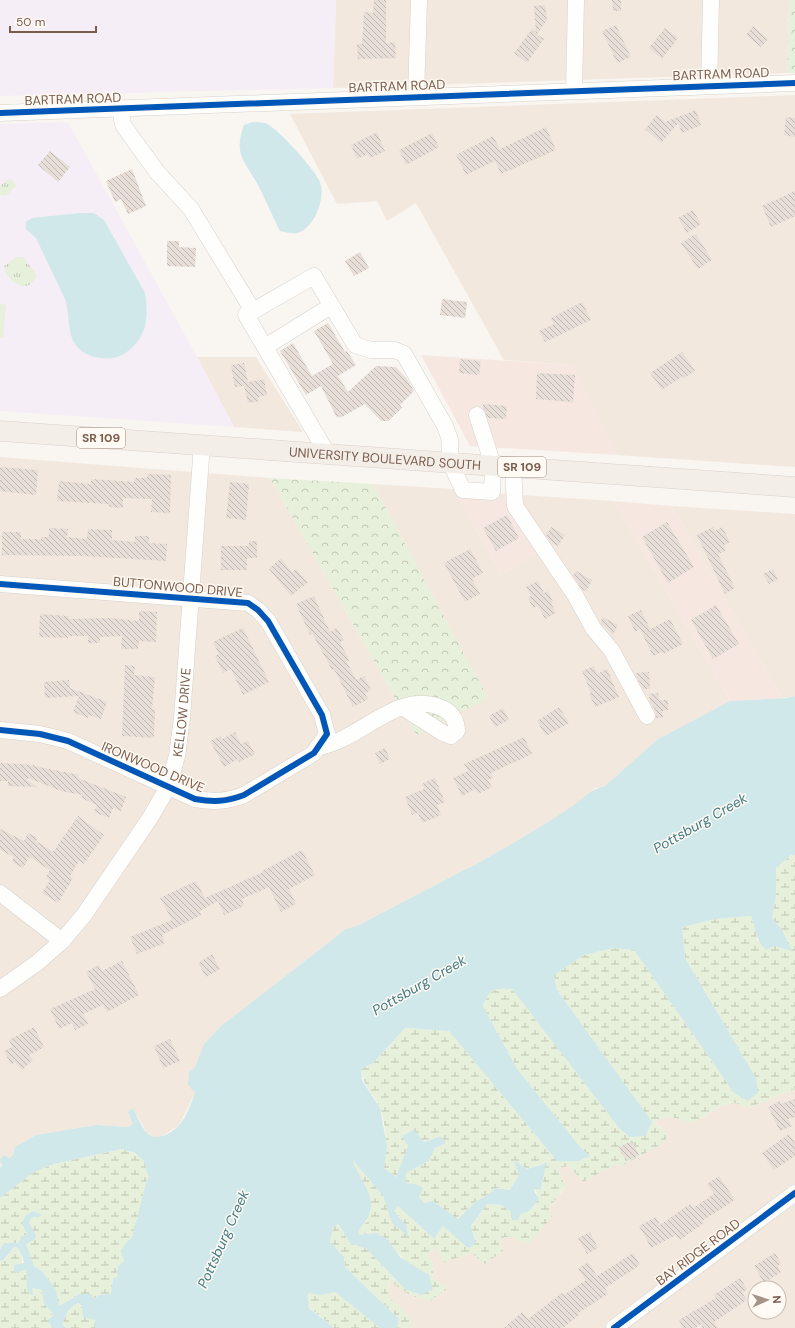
<svg xmlns="http://www.w3.org/2000/svg" width="795" height="1328" font-family="'DM Sans',sans-serif">
<style>
.residential{fill:#f2e8de;fill-rule:evenodd}
.commercial{fill:#f6e8e1}
.education{fill:#f6eef6}
.grass{fill:url(#grass-tufts)}
.forest{fill:url(#forest-crowns)}
.wetland{fill:url(#wetland-marsh)}
.pitch{fill:#e7f0db}
.water{fill:#d0e8ea}
.building{fill:url(#building-back-hatch)}
.lines{fill:none;stroke-linecap:round;stroke-linejoin:round}
.minor-casing{stroke:#d7d1cb;stroke-width:17}
.major-casing{stroke:#dad1cc;stroke-width:21}
.minor{stroke:#fefefd;stroke-width:16}
.major{stroke:#f3eee8;stroke-width:20}
.cycleway-casing{stroke:#fffaf3;stroke-width:8}
.cycleway{stroke:#0057b8;stroke-width:6}
.labels{text-anchor:middle;dominant-baseline:central;stroke-width:3;stroke-linejoin:round;paint-order:stroke}
.shield{fill:#fffaf3;stroke:#a28b7f;stroke-width:1}
.shield-label{font-size:12px;font-weight:bold;fill:#7a5c4d}
.street-label{font-size:13px;fill:#7a5c4d;stroke:#fffaf3}
.water-label{font-size:14px;font-style:italic;fill:#437c86;stroke:#fffaf3}
</style>
<defs>
<pattern id="grass-tufts" width="24" height="20" patternUnits="userSpaceOnUse"><rect width="24" height="20" fill="#e7f0db"/><path d="M3 7l-1-3M5 7V3M7 7l1-3M15 17l-1-3M17 17v-4M19 17l1-3" fill="none" stroke="#c0c6b4"/></pattern>
<pattern id="forest-crowns" width="20" height="18" patternUnits="userSpaceOnUse"><rect width="20" height="18" fill="#e7f0db"/><path d="M2 6a3 3 0 1 1 6 0M12 15a3 3 0 1 1 6 0" fill="none" stroke="#c0c6b4"/></pattern>
<pattern id="wetland-marsh" width="20" height="14" patternUnits="userSpaceOnUse"><rect width="20" height="14" fill="#e7f0db"/><path d="M1 5h8M5 5V1M11 12h8M15 12V8" fill="none" stroke="#c0c6b4"/></pattern>
<pattern id="building-back-hatch" width="6" height="6" patternUnits="userSpaceOnUse"><rect width="6" height="6" fill="#e6ded7"/><path d="M-1 5l2 2M0 0l6 6M5-1l2 2" fill="none" stroke="#bfb7b1"/></pattern>
</defs>
<rect width="100%" height="100%" fill="#f9f5f0"/>
<path class="residential" d="M336 0H789L787 73 333 88Z
M795 95V467L617 455 572 365 504 360 416 203 387 221 377 201 337 204 290 114Z
M197 357H256L303 432 234 427Z
M0 457 270 478 416 735 487 697 373 484 453 489 502 575 538 553 505 494 614 501 730 701 658 739 605 786 595 788 573 807 520 839 475 865 468 868 357 926 346 929 221 1026 204 1044 195 1093 179 1125 161 1137H156L147 1133 133 1108V1124L128 1127 96 1125 36 1135 15 1147 13 1155 8 1158 4 1155 0 1168Z
M672 506 795 514V696L782 698Z
M795 1089V1328H411V1323L388 1297 390 1281 447 1288 433 1278V1265L428 1254 435 1247 472 1253 500 1244 504 1237H511L549 1208 565 1188 557 1168 569 1166 583 1182 616 1163 662 1128 656 1124 657 1120 668 1116 680 1120 702 1118 722 1105 735 1103 748 1108ZM755 1288H779V1312H755Z"/>
<path class="commercial" d="M421 355 572 365 617 455 470 446Z
M453 489 505 494 539 553 502 575Z
M614 501 672 506 782 698 730 701Z"/>
<path class="education" d="M0 0H336L333 88 0 96Z
M68 122 197 357 234 427 0 411V124Z"/>
<path class="grass" d="M10 178 17 185 6 196 0 195V186Z
M16 257H23L36 274V278C34 280 32 283 29 285 19 290 4 276 4 266Z"/>
<path class="forest" d="M789 0H795V73H787Z
M270 478 373 484 488 698 416 735Z"/>
<path class="wetland" d="M791 855H795V1089L748 1108 735 1103 722 1105 693 1123 668 1116 658 1120 656 1124 667 1133 665 1142 620 1167 616 1164 583 1182 569 1166 558 1168 565 1187 549 1208 552 1217 529 1245 511 1237H504L500 1244 504 1250 485 1264 472 1253 444 1262 435 1247 428 1254 433 1265V1278L448 1288 430 1301 411 1296 390 1281 388 1297C397 1305 413 1314 411 1328H397L399 1319 345 1267 344 1257 330 1242 333 1227 337 1224 350 1243 367 1249 405 1289 410 1264C396 1254 392 1243 377 1233L359 1235V1230L367 1221 355 1167 351 1157 383 1196 388 1208 406 1225 393 1210 398 1206 434 1239 443 1226 475 1238 471 1227 487 1204 501 1205 511 1212 525 1213 539 1198 534 1187 542 1189 545 1163 527 1169 514 1160 519 1175 510 1190 495 1188 488 1195 475 1202 457 1219 433 1201 424 1203 419 1197 416 1184 405 1183 406 1172 430 1160 435 1148 446 1143 440 1136 409 1146 396 1177 384 1168C387 1148 387 1127 380 1108 374 1093 363 1087 361 1069L373 1063 405 1028 449 1031 557 1161 589 1156 581 1148 517 1069 483 1006C489 989 495 988 512 989L619 1128 629 1137 651 1122 557 990 554 975 584 955 614 948 634 950 734 1093 756 1078 685 958 682 927 716 919 751 916 756 932 757 941 782 930 772 918 776 896V868Z
M122 1149C129 1151 139 1154 144 1161 154 1175 137 1221 132 1238L125 1244 124 1261 118 1266 117 1277 113 1278 111 1294 99 1295 94 1299 80 1294 59 1306 48 1279 42 1271 34 1266 26 1244 34 1240 29 1222 31 1218 42 1215 33 1211 26 1215 27 1234 21 1237 18 1243H4L0 1249V1198L34 1172 54 1164Z
M14 1247 18 1248C24 1259 24 1262 16 1273L26 1269 27 1283 32 1288 42 1290 44 1304 54 1316 49 1324 52 1328H0V1260L4 1261Z
M335 1292 380 1328H334L309 1307 306 1293 321 1295Z
M78 1303 95 1320V1328H67L62 1325C65 1315 69 1307 78 1303Z"/>
<path class="pitch" d="M0 304 6 305 3 338 0 337Z"/>
<path class="water" d="M253 122C256 122 261 122 265 123 278 128 313 168 319 180 327 196 315 227 298 233 293 234 285 232 280 231 272 216 266 200 258 185 245 161 233 155 244 125Z
M80 213H94L104 220 145 293C147 305 148 320 143 332 139 342 129 352 120 356 106 362 83 357 75 344 67 332 70 313 65 299L36 238 26 229V222L32 218Z
M795 696V855H791L776 868V896L772 918 782 930 792 951 775 946 766 950C755 939 756 930 751 916L716 919 682 927 685 958 756 1078 758 1093 748 1101 734 1093 634 950 614 948 584 955 554 975 557 990 652 1122 645 1136 629 1137 619 1128 512 989C495 988 489 989 483 1006L517 1069 581 1148 590 1156 578 1161H557L449 1031 405 1028 373 1063 361 1069 362 1080 380 1108 387 1147 384 1168 396 1177 408 1146 402 1136 414 1130 424 1142 440 1136 446 1143 435 1148 430 1160 406 1173 405 1183 416 1184 423 1188 419 1197 424 1203 433 1201 458 1219 475 1202 488 1195 495 1188 510 1190 519 1175 514 1160 527 1169 546 1163 541 1190 534 1187 535 1193 539 1198C534 1205 530 1213 520 1214L518 1220H512L511 1212 501 1205 487 1204 471 1226 476 1244 468 1248 443 1226 434 1239 398 1206 394 1211 406 1225 408 1236 392 1223 383 1196 352 1159C362 1188 385 1200 359 1230V1235L377 1233 388 1240 400 1257 429 1275 433 1289 421 1295 405 1289 367 1249 350 1243 338 1224 333 1227 330 1242 344 1257 345 1267 399 1319 397 1328H380L335 1292 321 1295 307 1293 309 1308 334 1328H95V1320L83 1317 82 1306 78 1303C69 1307 65 1315 62 1325L67 1328H52L48 1320 54 1315 44 1304 42 1290 32 1288 33 1295H31L27 1289 26 1269 16 1273 14 1271V1265L24 1263 23 1258 18 1248 14 1247 3 1261 0 1260V1249L4 1243H18L21 1237 27 1234 22 1223 26 1215 33 1211 43 1215 31 1218 29 1222 36 1236 34 1240 26 1244 34 1266 42 1271 56 1290 59 1306 80 1294H91L94 1299 99 1295 111 1294 113 1278 117 1277 118 1266 124 1261 121 1252 125 1244 132 1237 148 1176 144 1161 135 1153 122 1149 54 1164 34 1172 0 1198V1168L2 1165 0 1159 4 1155 9 1158 13 1155 15 1147 36 1135 96 1125 128 1127 133 1124 128 1112 133 1108C137 1115 141 1127 147 1133 157 1142 173 1133 180 1124 187 1116 191 1103 195 1093L188 1085 189 1072 195 1067 204 1044 221 1026 346 929 357 926 468 868 475 865C508 846 540 828 571 807 583 799 590 789 605 786L658 739 730 701 786 698Z"/>
<path class="building" d="M374 0H386V43L395 42 396 58 358 59 357 44H362L364 12 373 13Z
M612 0H621V11H613Z
M545 5 547 20 537 34 544 39 527 63 514 53 532 29 536 32 534 6Z
M616 25 631 57 617 63 602 31Z
M753 26 768 39 761 47 746 35Z
M665 28 678 38 662 59 649 48Z
M696 110 701 125 682 133 678 123 661 143 645 129 657 115 665 122Z
M786 117 795 118V137L784 135Z
M546 127 556 150 501 174 495 161 466 175 456 155 493 136 500 149Z
M377 132 385 151 370 158 368 154 357 159 351 145Z
M432 133 439 147 406 165 399 150Z
M50 151 70 167 58 182 38 165Z
M132 169 146 206 128 214 121 199 115 202 106 181Z
M795 191V216L771 227 762 206Z
M693 210 701 224 687 233 678 218Z
M696 234 712 260 698 269 681 243Z
M167 241H179V247L196 248 195 267 167 266Z
M360 252 369 268 354 276 345 261Z
M442 299 467 302 465 318 440 315Z
M582 302 591 320 545 342 539 331 554 324 551 318Z
M328 323 345 352 347 351 356 365 338 376 348 392 376 366 396 367 407 379 414 391 400 405 402 408 388 421H381L365 404 340 418 339 416 337 418 321 386 306 395 280 351 293 343 312 376 333 364 314 331Z
M682 352 695 371 684 378 683 376 662 390 650 373Z
M460 359 481 361 479 375 459 373Z
M244 363 248 382 264 379 267 395 258 397 259 401 248 403 244 386 235 387 231 365Z
M537 373 575 375 573 402 536 399Z
M483 404 507 406 506 419 488 418 483 408Z
M0 467 38 470 36 495 0 491Z
M148 474 171 475 170 513 151 512 152 499 123 498V508L109 507V504L57 501 59 481 91 484V479L134 482V478H147Z
M230 482 249 484 246 520 226 518Z
M507 515 519 538 496 551 483 528Z
M667 522 694 567 668 583 642 537Z
M551 527 565 535 558 546 551 542 546 536Z
M713 527 715 531 722 527 730 542 724 545 726 550 718 554 735 588 725 594 697 535Z
M49 528 68 529 67 537 87 539 88 529 112 530V540L135 542V536H149V543L167 544 166 561 82 556 2 555V532H21V539H41V537H49Z
M249 541H257V558H247V570H221V546H249Z
M470 549 483 573 472 579 480 594 465 602 444 563Z
M281 558 292 572 296 569 308 582 291 596 269 569Z
M773 569 778 579 769 584 763 574Z
M576 571 592 580 586 591 582 589 573 576Z
M538 581 544 593 548 591 553 602 551 603 556 613 545 619 538 606 533 608 528 598 531 596 526 587Z
M314 596 330 632 337 628 344 640 340 642 349 660 347 662 356 680 364 676 371 690 365 693 368 699 353 707 334 669 332 670 312 633 310 635 296 604Z
M716 605 739 644 713 659 691 620Z
M641 610 650 629 670 619 683 644 663 654 662 652 653 656 640 629 635 632 628 616Z
M139 611 157 612 156 642 139 641 138 649H121L122 636 100 637V643H88V636H68V638L39 637 40 614 69 616V619L110 618 139 621Z
M602 617 618 625 613 635 601 623Z
M243 628 269 682 243 695 231 669 223 673 215 656 219 654 213 642Z
M125 665 135 666 134 675 155 677 152 709H155L154 738 122 736Z
M594 666 597 674 607 669 619 697 595 707 589 694 591 693 582 671Z
M649 672 650 689H643L635 673Z
M69 680 70 688 107 702 101 719 89 715 88 718 73 712 79 696 45 698 44 682Z
M658 693 659 700H668V710L662 711 663 717 656 718V712L650 701 649 694Z
M559 707 569 723 546 736 537 721Z
M503 708 509 720 495 727 489 716Z
M235 732 241 744 248 741 255 754 239 762 238 759 224 767 210 741 220 736 222 739Z
M524 737 532 754 491 773 493 778 488 780 492 787 478 794 475 789 462 796 453 778 468 771 464 764Z
M385 748 390 759 380 764 375 753Z
M0 763 34 765V766L79 775 78 778 126 797 121 811 113 808 109 818 94 812 97 805 81 798 82 795 61 791 28 778 27 780 37 787 8 786V781H0Z
M435 778 445 802 437 805 441 815 422 823 418 813 412 815 405 797 424 789 422 784Z
M78 816 104 835 84 864 79 861 70 876 73 878 58 903 42 893 50 880 46 877 50 870 29 857 23 868 12 862 14 857 0 850V829L24 841 28 833 38 838 36 841 53 852Z
M302 850 315 875 289 889 296 904 281 912 269 887 242 899 244 906 224 915 218 901 200 911 201 915 162 935 165 943 137 954 130 937 172 920 160 898 196 881 205 898 263 872 262 871Z
M212 954 220 969 206 977 198 963Z
M122 961 139 995 107 1012 103 1005 83 1014 88 1024 75 1030 72 1023 59 1029 50 1009 95 989 86 972 99 965 102 971Z
M34 1027 44 1047 29 1055 33 1060 22 1070 15 1062 11 1065 4 1051 12 1047 9 1040Z
M170 1039 180 1061 163 1068 154 1046Z
M795 1099V1117L788 1119 792 1126 780 1131 768 1107 780 1101 781 1104Z
M789 1134 795 1143V1156L774 1170 762 1153Z
M632 1141 639 1155 626 1161 619 1147Z
M719 1176 735 1200 702 1221 704 1223 680 1240 676 1235 651 1248 639 1226 656 1217 660 1225 690 1204 693 1208 714 1194 707 1184Z
M590 1232 598 1248 587 1254 578 1238Z
M633 1253 640 1265 605 1288 608 1294 578 1313 579 1315 563 1328H504L522 1312 528 1319 562 1293 564 1295 586 1280 578 1269 588 1262 597 1276Z
M775 1253 781 1263 777 1266 781 1272 764 1283 754 1266Z
M740 1278 747 1289 742 1293 747 1300 714 1322 718 1328H703L701 1324 695 1328H683L679 1320 716 1298 714 1295Z"/>
<g class="lines">
<defs>
<g id="minor">
<path d="M709 86 711 0"/>
<path d="M574 90 576 0"/>
<path d="M416 96 419 0"/>
<path d="M120 108 123 125 157 172 191 209 253 311"/>
<path d="M0 113 795 83"/>
<path d="M265 347 331 306"/>
<path d="M327 453 246 315 314 276 355 345 371 350H395L404 354 445 426 450 440V462L463 490 492 492 493 465 477 415"/>
<path d="M513 466 515 506 575 595 593 628 612 651 647 716"/>
<path d="M0 584 248 603 258 610 268 621 322 715 327 734 314 753 244 795C226 802 213 802 195 799L68 741 40 734 0 730"/>
<path d="M318 747C360 741 399 687 444 709 452 713 457 722 457 731L451 736 443 733 404 708"/>
<path d="M0 893 62 941"/>
<path id="s1" d="M0 989 37 963 62 941 84 915 150 818 168 787 177 756 182 718 202 444"/>
<path d="M614 1328 795 1193"/>
</g>
<g id="major">
<path id="s2" d="M0 431 795 487"/>
</g>
</defs>
<use href="#minor" class="minor-casing"/>
<use href="#major" class="major-casing"/>
<use href="#minor" class="minor"/>
<use href="#major" class="major"/>
<defs>
<path id="cycleway" d="M0 113 795 83
M0 584 248 603 258 610 268 621 322 715 327 734 314 753 244 795C226 802 213 802 195 799L68 741 40 734 0 730
M614 1328 795 1193"/>
</defs>
<use href="#cycleway" class="cycleway-casing"/>
<use href="#cycleway" class="cycleway"/>
</g>
<g class="labels">
<g class="shield">
<rect x="77" y="428" width="48" height="20" rx="3"/>
<rect x="498" y="457" width="48" height="20" rx="3"/>
</g>
<g class="shield-label">
<text x="101" y="438">SR 109</text>
<text x="522" y="467">SR 109</text>
</g>
<g class="street-label">
<text transform="translate(721 74) rotate(-2)">BARTRAM ROAD</text>
<text transform="translate(397 86) rotate(-2)">BARTRAM ROAD</text>
<text transform="translate(73 99) rotate(-2)">BARTRAM ROAD</text>
<text stroke="none"><textPath href="#s2" startOffset="386">UNIVERSITY BOULEVARD SOUTH</textPath></text>
<text transform="translate(178 587) rotate(5)">BUTTONWOOD DRIVE</text>
<text stroke="none"><textPath href="#s1" startOffset="342">KELLOW DRIVE</textPath></text>
<text transform="translate(153 767) rotate(23)">IRONWOOD DRIVE</text>
<text transform="translate(698 1252) rotate(-37)">BAY RIDGE ROAD</text>
</g>
<g class="water-label">
<text transform="translate(700 823) rotate(-30)">Pottsburg Creek</text>
<text transform="translate(419 985) rotate(-30)">Pottsburg Creek</text>
<text transform="translate(223 1239) rotate(-66)">Pottsburg Creek</text>
</g>
</g>
<g transform="translate(767 1300) rotate(87)"><circle r="19" fill="#fffaf3" stroke="#cabbb1"/>
<path d="M0-3L7 15L0 10L-7 15Z" fill="#a69286"/>
<text y="-6" font-size="11" font-weight="bold" text-anchor="middle" fill="#7a5c4d">N</text>
</g>
<path d="M10 26v6h86v-6" fill="none" stroke="#7a5c4d" stroke-width="2"/>
<text x="16" y="26" font-size="12" fill="#7a5c4d" stroke="#fffaf3" stroke-width="3" paint-order="stroke">50 m</text>
</svg>
